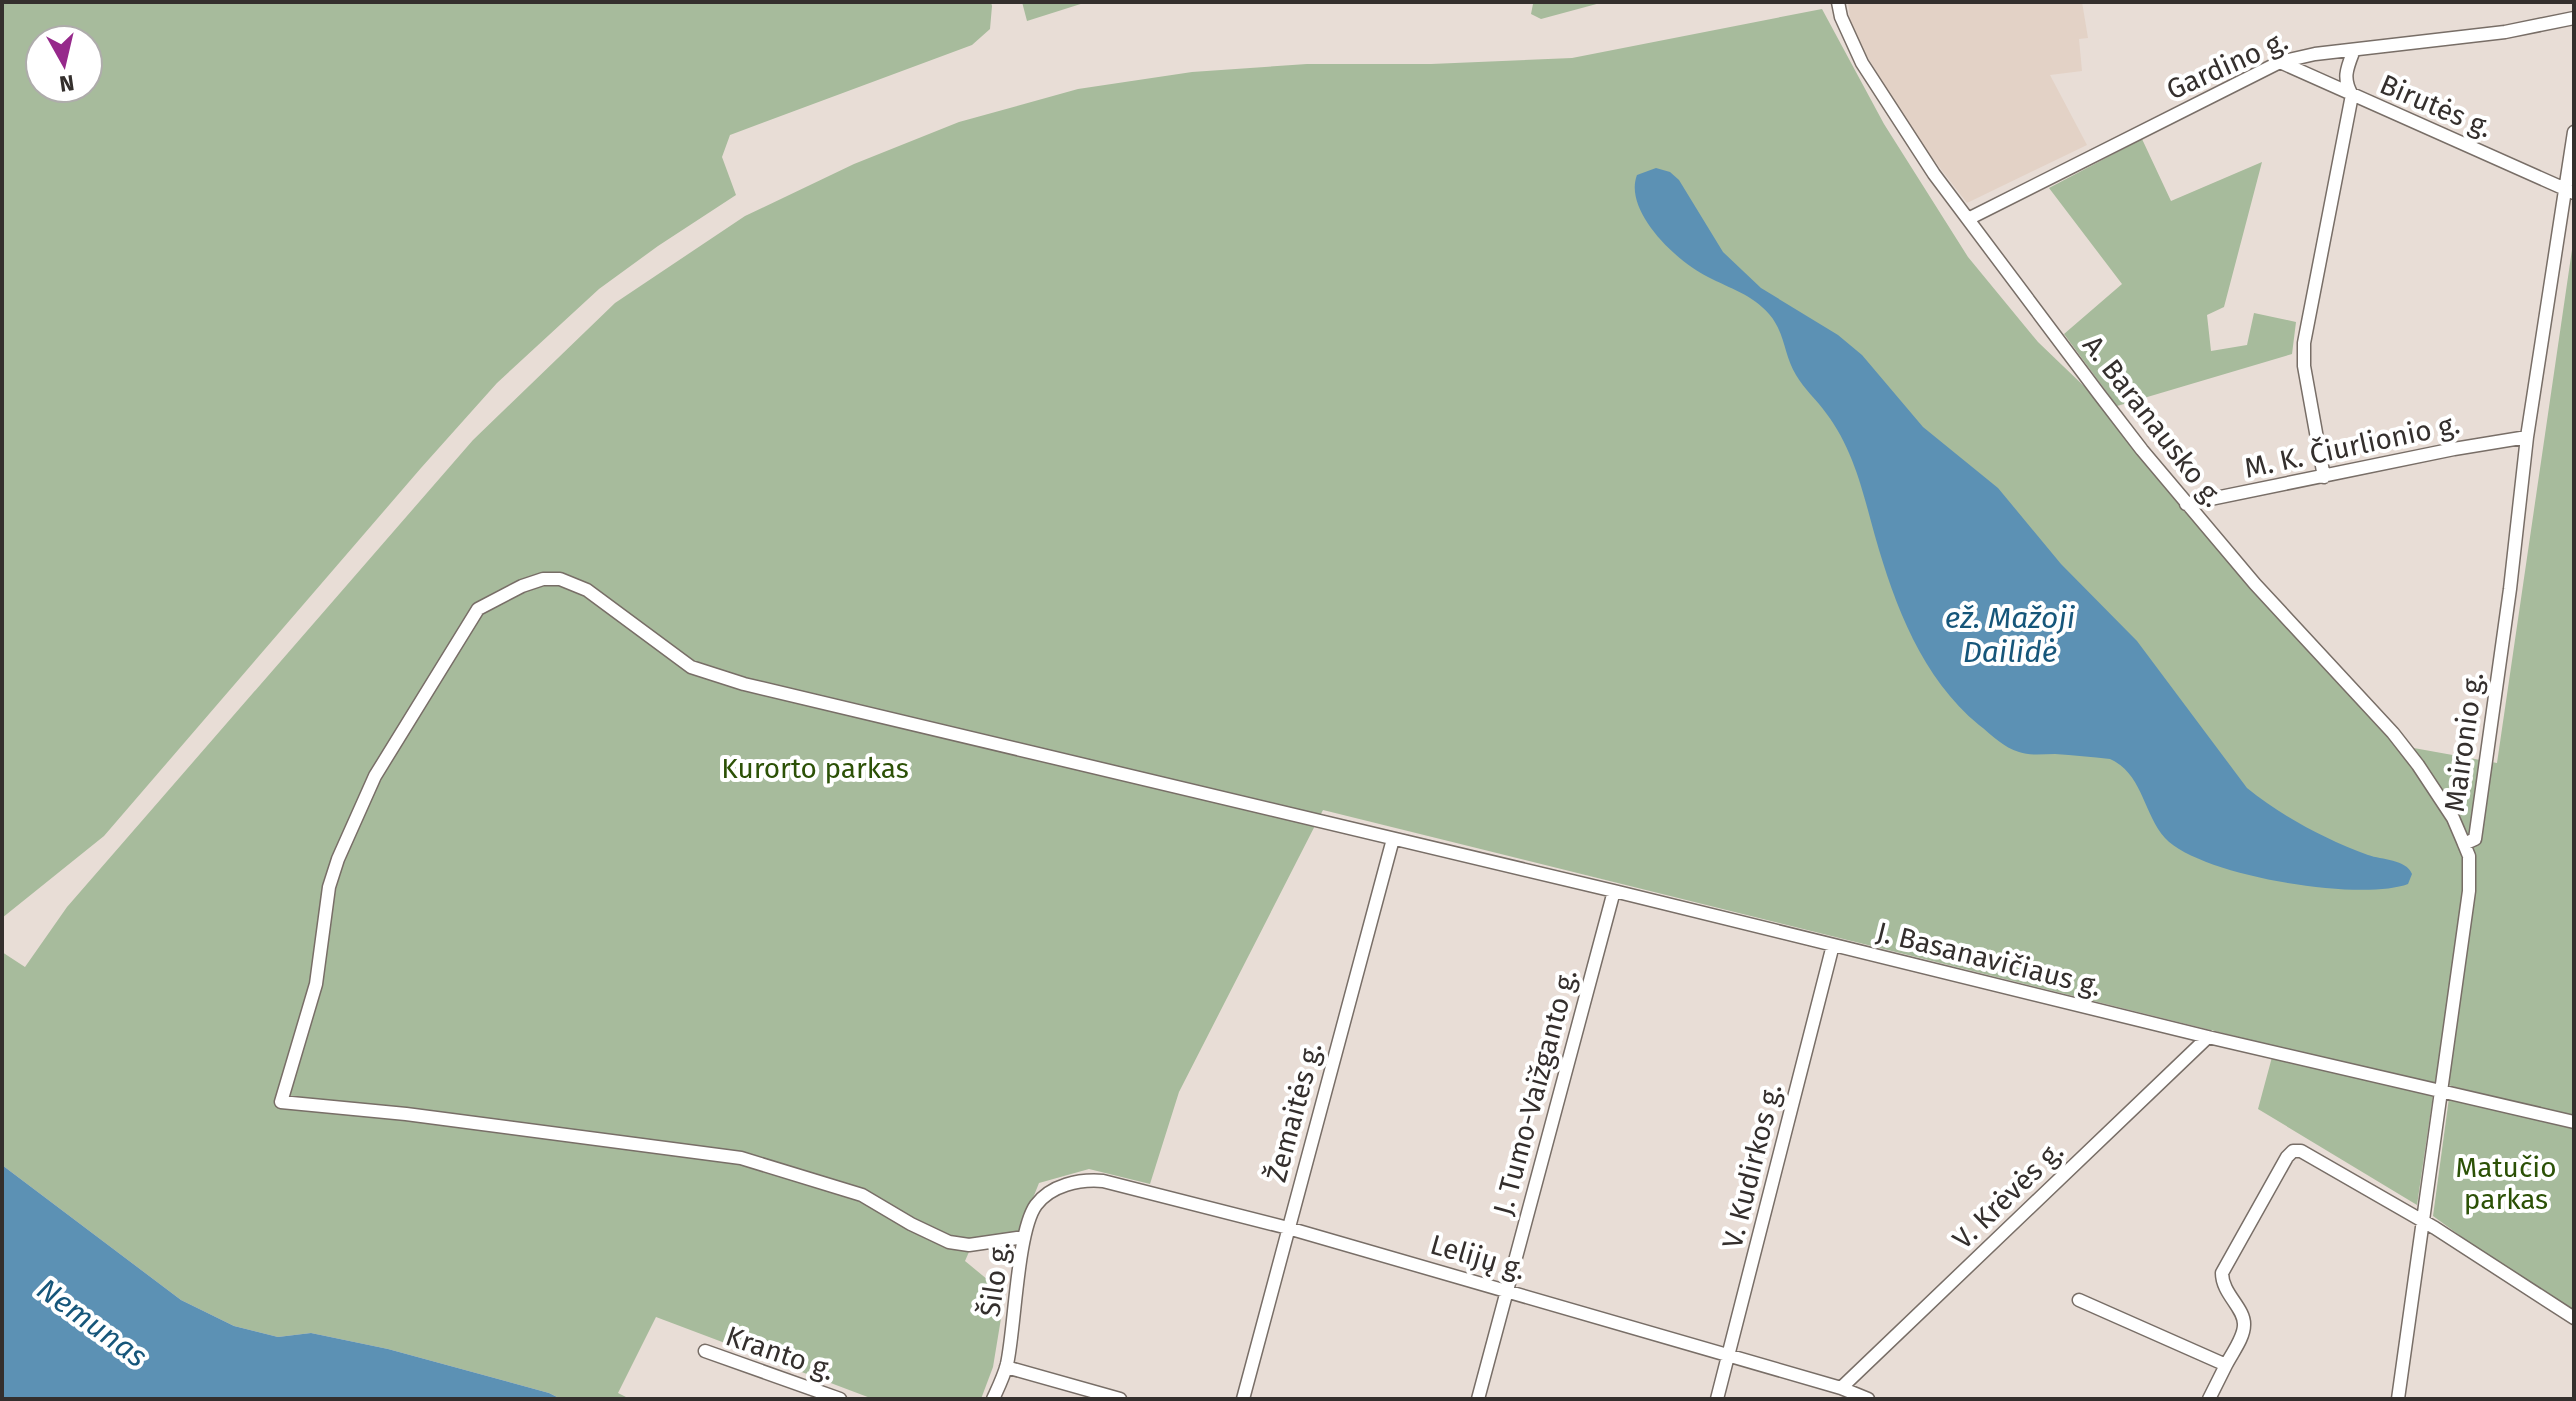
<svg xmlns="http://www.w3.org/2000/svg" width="2576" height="1401" font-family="'Fira Sans',sans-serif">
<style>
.built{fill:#e3d2c6}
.green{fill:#a7bb9c;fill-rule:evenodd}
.water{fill:#5c91b4}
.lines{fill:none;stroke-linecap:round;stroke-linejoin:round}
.street-casing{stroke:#786e67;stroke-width:15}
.street{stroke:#fff;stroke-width:12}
.labels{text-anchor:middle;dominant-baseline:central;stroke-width:8;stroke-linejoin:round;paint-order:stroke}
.street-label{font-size:28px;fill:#342f2d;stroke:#fff}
.park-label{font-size:28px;fill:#2c5106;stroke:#fff}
.water-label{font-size:30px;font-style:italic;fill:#16567a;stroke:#fff}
</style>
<rect width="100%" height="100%" fill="#e8ddd6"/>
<path class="built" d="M1848 2H2082L2088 38 2079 39 2082 71 2050 75 2087 145 1967 203 1916 137 1859 43 1850 20Z"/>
<path class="green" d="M2 2H991L992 6 990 29 972 45 730 135 722 157 736 195 658 246 599 289 497 383 421 468 104 836 2 918ZM40 40H88V88H40Z
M1022 2H1087L1027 21Z
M1543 2H1604L1541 19 1531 14 1533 4Z
M1822 9 1884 124 1968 257 2038 342 2088 390 2185 512 2397 745 2497 763 2574 236V1116L2435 1082 2417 1205 2258 1109 2275 1046 1323 810 1179 1092 1150 1184 1089 1169 1039 1183 1019 1233 972 1245 965 1261 1005 1294 993 1367 981 1399H873L656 1317 618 1393 630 1399H561L549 1393 388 1349 311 1333 278 1337 234 1326 181 1300 2 1165V952L25 967 67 907 473 440 615 303 745 216 854 164 959 122 1078 89 1192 72 1307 64H1431L1572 58Z
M2142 139 2171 201 2262 162 2224 307 2207 315 2211 351 2247 345 2254 313 2296 322 2292 354 2117 406 2064 334 2122 284 2049 188Z
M2449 1098 2574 1129V1319L2433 1216Z"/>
<path class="water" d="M1656 168 1670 172 1679 180 1723 252 1761 288 1838 335 1862 355 1923 427 1998 488 2061 564 2137 641 2247 788C2283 817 2325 839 2368 855 2382 860 2406 859 2412 874L2408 884C2361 902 2200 876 2165 838 2143 813 2143 774 2110 759 2092 757 2073 755 2055 754 2043 754 2030 756 2019 752 2004 748 1992 735 1979 725 1922 678 1895 606 1875 536 1863 493 1854 450 1826 413 1817 400 1804 389 1796 375 1784 356 1785 332 1769 314 1753 295 1729 288 1708 277 1677 262 1623 211 1637 175Z
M2 1165 181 1300 234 1326 278 1337 311 1333 388 1349 549 1393 561 1399H2Z"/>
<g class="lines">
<defs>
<path id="street" d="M1838 2 1841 17 1862 63 1934 174 2099 394 2142 450 2255 584 2393 733 2418 765 2453 818 2462 839 2469 856V891L2398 1399
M2280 62 2574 193
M1968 219 2280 62 2315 54 2505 32 2574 18
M2324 477 2304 366V343L2352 95C2342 78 2347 68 2354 50
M2186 504 2454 449 2527 437
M2464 844 2475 839 2510 589 2527 437 2574 132
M1024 1237 969 1245 949 1242 911 1224 862 1195 741 1158 406 1114 281 1102 316 984 329 887 338 859 375 776 478 609 522 586 543 579H560L587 590 691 667 744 684 1614 891 2208 1037 2574 1122
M2079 1300 2226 1365C2232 1353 2244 1338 2244 1325 2245 1308 2222 1294 2222 1273L2287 1157 2293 1151H2301L2435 1228 2574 1318
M705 1351 840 1399
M1006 1367 1120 1399
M1841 1388 2208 1037
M993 1399C998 1388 1004 1376 1007 1364 1015 1328 1017 1231 1036 1205 1051 1185 1079 1179 1103 1181L1288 1228 1841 1388 1868 1399
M1243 1399 1393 839
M1478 1399 1614 891
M1717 1399 1833 945
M2209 1399 2226 1365"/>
</defs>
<use href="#street" class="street-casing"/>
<use href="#street" class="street"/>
</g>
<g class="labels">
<g class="street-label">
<text transform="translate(2227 65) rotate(-24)">Gardino g.</text>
<text transform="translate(2436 106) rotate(23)">Birutės g.</text>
<text transform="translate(2153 421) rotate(52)">A. Baranausko g.</text>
<text transform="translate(2352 446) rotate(-12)">M. K. Čiurlionio g.</text>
<text transform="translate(2464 742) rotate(-82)">Maironio g.</text>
<text transform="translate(1989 959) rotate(14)">J. Basanavičiaus g.</text>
<text transform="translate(1535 1092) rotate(-75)">J. Tumo-Vaižganto g.</text>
<text transform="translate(1294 1112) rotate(-75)">Žemaitės g.</text>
<text transform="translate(1752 1166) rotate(-76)">V. Kudirkos g.</text>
<text transform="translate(2008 1195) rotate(-44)">V. Krėvės g.</text>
<text transform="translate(1478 1257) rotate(16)">Lelijų g.</text>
<text transform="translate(995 1279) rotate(-82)">Šilo g.</text>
<text transform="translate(780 1353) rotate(19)">Kranto g.</text>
</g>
<g class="park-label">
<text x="815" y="768">Kurorto parkas</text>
<text x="2506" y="1167">Matučio<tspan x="2506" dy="32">parkas</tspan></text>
</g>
<g class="water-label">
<text x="2010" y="618">ež. Mažoji<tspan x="2010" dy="34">Dailidė</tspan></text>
<text transform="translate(92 1323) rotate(36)">Nemunas</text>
</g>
</g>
<rect width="2576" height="1401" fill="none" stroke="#342f2d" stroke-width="8"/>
<g transform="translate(64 64) rotate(172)"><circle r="38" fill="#ffffff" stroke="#aeacab" stroke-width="2"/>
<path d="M0-6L14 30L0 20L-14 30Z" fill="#96298b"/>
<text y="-12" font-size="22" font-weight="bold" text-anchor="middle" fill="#342f2d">N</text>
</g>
</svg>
